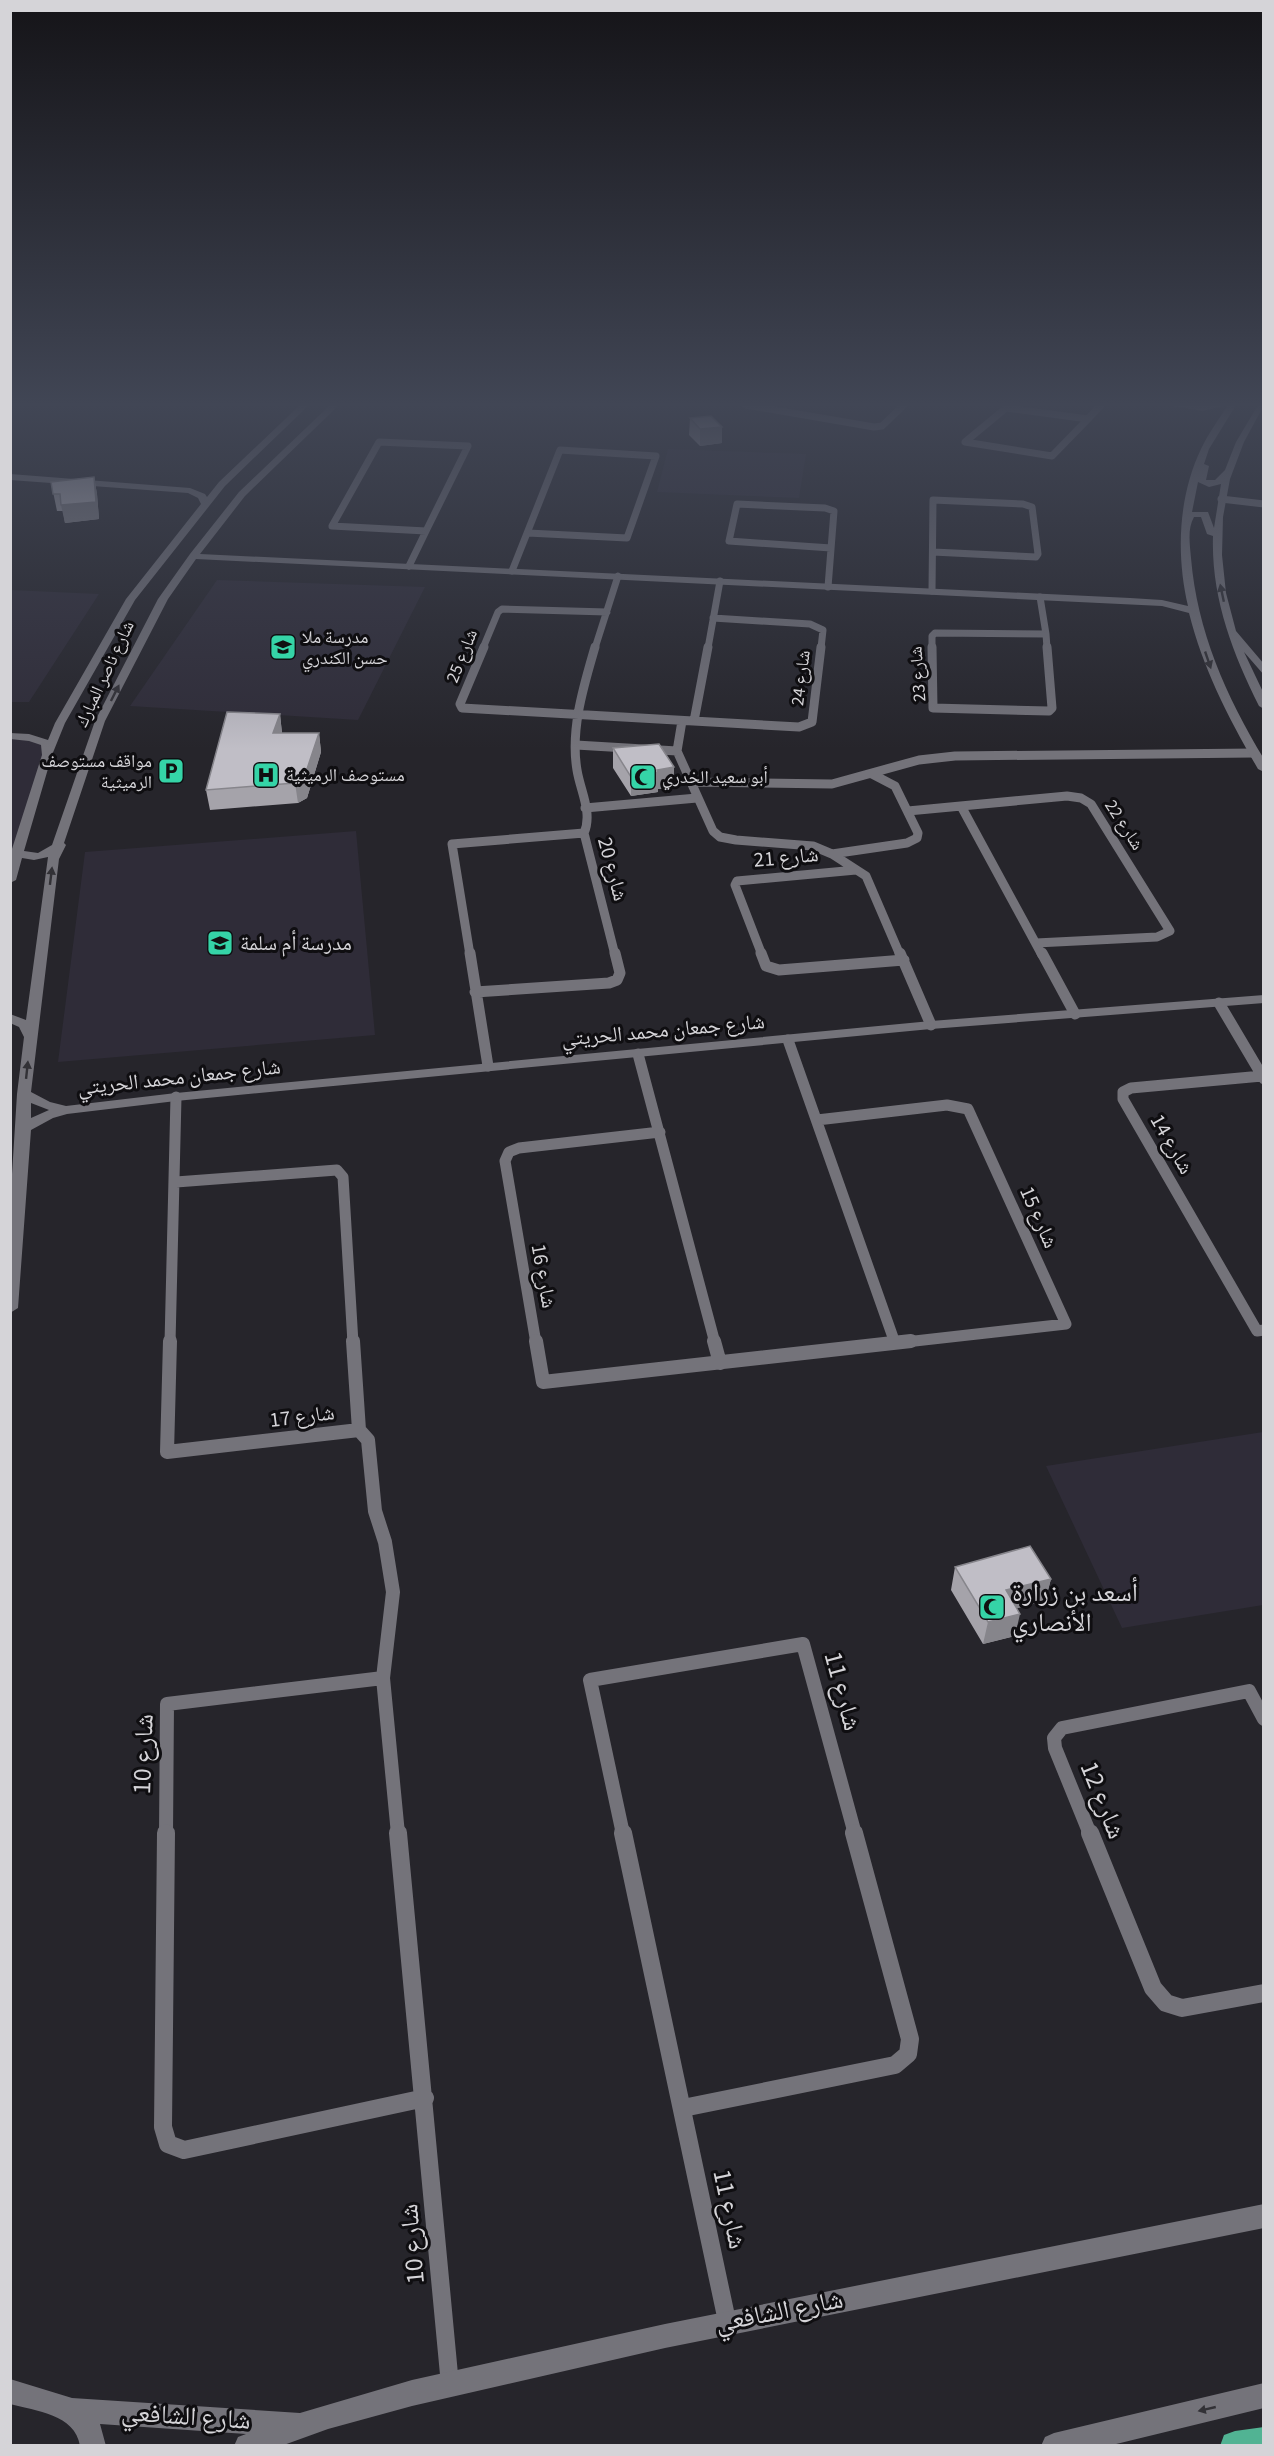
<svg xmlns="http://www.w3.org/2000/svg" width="1274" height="2456" font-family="'Source Sans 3','Noto Naskh Arabic',sans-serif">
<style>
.built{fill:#2f2c38}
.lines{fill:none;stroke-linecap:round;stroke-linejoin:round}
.street-far4{stroke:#74737a;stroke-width:7}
.street-far3{stroke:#74737a;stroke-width:9}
.street-far2{stroke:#74737a;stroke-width:11}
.street-far1{stroke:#74737a;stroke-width:14}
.street{stroke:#74737a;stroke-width:18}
.secondary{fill:#74737a;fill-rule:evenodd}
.highway{fill:#51b393;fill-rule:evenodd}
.wall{fill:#a5a3aa}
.shaded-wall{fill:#86858b}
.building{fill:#c0bec6;stroke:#86858b;stroke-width:1.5}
.oneway{fill:#323136}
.labels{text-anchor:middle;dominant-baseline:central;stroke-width:6;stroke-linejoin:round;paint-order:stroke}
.far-poi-label{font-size:18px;fill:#d5d4d8;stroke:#0f0e11;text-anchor:start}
.far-street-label{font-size:18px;fill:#d5d4d8;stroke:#0f0e11}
.street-label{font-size:21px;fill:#d5d4d8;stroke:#0f0e11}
.poi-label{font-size:21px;fill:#d5d4d8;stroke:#0f0e11;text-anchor:start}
.near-poi-label{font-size:26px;fill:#d5d4d8;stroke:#0f0e11;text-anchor:start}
.near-street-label{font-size:26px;fill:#d5d4d8;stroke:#0f0e11}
</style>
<rect width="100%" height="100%" fill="#26252b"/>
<path class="built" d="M668 449 806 454 799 498 657 492Z
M217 580 425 587 358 720 130 706Z
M11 590 99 594 29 702H11Z
M11 736H26L47 748 11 881Z
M356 831 375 1035 58 1062 85 852Z
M1263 1432V1605L1122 1628 1046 1466Z"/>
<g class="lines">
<path class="street-far4" d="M746 405 874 427 882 426 904 405
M1006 408 1088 419 1052 456 965 442Z
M1088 419 1101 405
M379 442 468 446 426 531 332 526Z
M1221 499 1264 504
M409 566 426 531
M512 571 560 450 656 456 627 538 528 533
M828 587 834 511 825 508 737 504 729 541 831 548
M932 591 933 500 1023 504 1032 507 1038 554 1036 557 933 552
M1040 597 1046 634
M713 618 810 624 823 630 821 648
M1046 634 1047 648
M483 648 498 612 502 609 607 612
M595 648 618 576
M708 648 720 581
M932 648V636L935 633 1046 634"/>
<path class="street-far3" d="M484 647 460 704 462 708 799 727 812 722 821 647
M932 647 933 708 1049 711 1052 708 1047 647
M682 721 677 751 713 831 720 837 736 840 813 846 832 854 866 876 900 955
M694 721 708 647
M576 745 677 751
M691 782 832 784 919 760 955 756 1254 753
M961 806 1042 955
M585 808 697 798
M908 811 1067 796 1081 798 1091 804 1170 931 1157 937 1036 943
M584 833C593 813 580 790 577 770 570 729 584 685 595 647
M584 833 615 955
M832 854 907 843 917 838 918 833 895 786 872 774
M470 955 452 844 584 833
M762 955 735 885 737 881 856 870"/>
<path class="street-far2" d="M470 953 488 1066
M761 953 766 966 779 970 904 960
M900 953 931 1025
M1042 953 1075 1014
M475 992 609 983 617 980 620 973 615 953
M1219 1003 1264 1079
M788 1040 895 1343
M638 1054 715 1343
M1262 1076 1131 1088 1123 1092V1099L1257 1331 1264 1330
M817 1120 947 1105 968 1109 1066 1324 897 1343
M176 1182 337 1170 343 1177 353 1343
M170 1343 176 1097
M536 1343 505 1161 509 1152 519 1148 660 1132"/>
<path class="street-far1" d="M170 1341 167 1452 359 1430
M353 1341 359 1430
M536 1341 543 1382 911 1341
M714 1341 720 1363
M359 1430 368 1440 375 1511 385 1542 393 1592 383 1678 398 1834
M166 1834 167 1704 383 1678
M623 1834 590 1680 803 1644 855 1834
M1090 1834 1055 1748 1054 1738 1062 1728 1249 1691 1264 1719"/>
<path class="street" d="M166 1833 163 2127 168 2144 184 2150 425 2098
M398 1833 450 2385
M623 1833 727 2321
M1090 1833 1153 1988 1166 2003 1182 2008 1264 1993
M683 2108 895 2065 908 2054 910 2039 854 1833"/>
<path class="secondary" d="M300 405H309L225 486 135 600 65 723 52 755 24 851 38 853 52 845 95 721 158 599 190 554 239 492 330 405H339L245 496 200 554 1130 598 1162 600 1188 606C1176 555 1178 497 1201 449 1208 434 1219 419 1228 405H1236L1209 449 1204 464 1209 466 1206 480H1215L1225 470 1236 442 1258 405H1264L1244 442 1230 479 1223 517 1222 555 1226 593 1236 631 1264 664V675L1244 652 1264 694V709L1259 706C1232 652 1211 597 1213 536L1207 534 1201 517H1194C1187 529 1190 545 1191 558 1197 631 1226 696 1264 759V772L1258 769C1229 719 1203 669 1189 613L1162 606 196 559 168 599 105 721 64 843 66 845 59 859 31 1092 50 1102 66 1106 176 1093 931 1021 1264 995V1003L931 1029 176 1101 67 1114 53 1118 31 1130 18 1308 10 1313V1206L17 1094 24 1037 19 1027 10 1023V1014L26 1020 48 857 34 860 22 858 16 880 10 883 11 852 42 755 41 745 29 741 10 739V733L29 734 48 740 55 723 126 599 201 504 198 498 188 493 10 480V474L190 488 205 494 207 497 219 482ZM1198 482 1209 487 1221 484 1214 528 1208 512H1192ZM31 1103 49 1110 31 1118Z
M1166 405H1227L1203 411Z
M1264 2204V2228L665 2348 412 2406 328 2429 281 2446H234L238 2437 246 2434 100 2424 106 2446H80C75 2414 36 2411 10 2404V2379L72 2398 300 2413 412 2380 665 2324Z
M1264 2383V2408L1108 2446H1041L1045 2437 1054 2433Z"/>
<path class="highway" d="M1264 2427V2446H1220L1224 2435 1235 2431Z"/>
</g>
<path class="wall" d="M690 418 722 427V443L700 446 689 435Z
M94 477 97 494 99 519 65 523 63 511H57L51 482Z
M280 714 282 733H319L321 752 307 798 298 803 210 810 206 790Z
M613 748 674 767V787L658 789V792L631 796 613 768Z
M955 1567 1051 1579 1045 1601 1017 1608 1015 1636 983 1644 951 1590Z"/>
<path class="shaded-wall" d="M722 427V443L700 446V429Z
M94 477 97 494 99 519 65 523 61 505Z
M280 714 282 734 273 733Z
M319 733 321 752 307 798 298 803 295 783Z
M674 767V787L658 789V792L631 796V777L657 770Z
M1051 1579 1045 1601 1002 1612 1006 1590Z
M1020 1614 1015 1636 983 1644 988 1622Z"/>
<path class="building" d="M711 416 722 427 700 429 690 418Z
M94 477 96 502 61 505 60 494H53L51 482Z
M227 712 280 714 273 733H319L304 778 295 783 206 790Z
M659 744 674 767 657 770 658 772 631 777 613 748Z
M1030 1546 1051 1579 1006 1590 1020 1614 988 1622 955 1567Z"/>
<defs><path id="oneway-solid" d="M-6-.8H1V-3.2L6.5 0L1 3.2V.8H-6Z" transform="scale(1.5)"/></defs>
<g class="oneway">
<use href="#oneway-solid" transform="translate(1222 593) rotate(-102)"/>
<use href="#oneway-solid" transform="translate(1208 660) rotate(71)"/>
<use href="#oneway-solid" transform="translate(115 693) rotate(-63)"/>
<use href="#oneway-solid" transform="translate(51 876) rotate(-83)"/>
<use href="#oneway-solid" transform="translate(27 1070) rotate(-84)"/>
<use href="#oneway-solid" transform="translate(1207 2409) rotate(167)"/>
</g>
<linearGradient id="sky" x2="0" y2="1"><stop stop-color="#151418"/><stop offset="0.54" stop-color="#414655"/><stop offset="1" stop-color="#414655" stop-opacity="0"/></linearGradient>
<rect width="1274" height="749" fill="url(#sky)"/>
<defs>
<symbol id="school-square" viewBox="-11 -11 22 22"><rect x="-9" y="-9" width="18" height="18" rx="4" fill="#35d4a7" stroke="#0f0e11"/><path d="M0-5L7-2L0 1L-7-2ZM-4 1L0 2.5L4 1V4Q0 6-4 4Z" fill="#111"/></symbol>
<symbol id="parking-square" viewBox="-11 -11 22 22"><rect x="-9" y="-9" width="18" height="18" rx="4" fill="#35d4a7" stroke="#0f0e11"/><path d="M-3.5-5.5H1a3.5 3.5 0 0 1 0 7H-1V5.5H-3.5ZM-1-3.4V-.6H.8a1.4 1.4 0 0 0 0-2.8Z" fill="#111"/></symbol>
<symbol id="hospital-square" viewBox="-11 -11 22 22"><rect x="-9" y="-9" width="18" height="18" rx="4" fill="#35d4a7" stroke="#0f0e11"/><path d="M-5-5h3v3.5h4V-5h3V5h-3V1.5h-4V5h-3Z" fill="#111"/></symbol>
<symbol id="mosque-square" viewBox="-11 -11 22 22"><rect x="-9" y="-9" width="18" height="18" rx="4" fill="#35d4a7" stroke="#0f0e11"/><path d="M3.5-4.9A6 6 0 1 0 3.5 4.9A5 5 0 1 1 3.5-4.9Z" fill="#111"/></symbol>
</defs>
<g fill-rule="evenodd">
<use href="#school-square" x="268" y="632" width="30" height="30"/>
<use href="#parking-square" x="156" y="756" width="30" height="30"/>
<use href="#hospital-square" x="251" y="760" width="30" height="30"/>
<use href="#mosque-square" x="628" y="762" width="30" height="30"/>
<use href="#school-square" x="205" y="928" width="30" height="30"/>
<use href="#mosque-square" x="977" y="1592" width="30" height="30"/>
</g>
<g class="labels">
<g class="far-poi-label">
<text x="302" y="637">مدرسة ملا<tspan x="302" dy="21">حسن الكندري</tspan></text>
<text x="152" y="761" text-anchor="end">مواقف مستوصف<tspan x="152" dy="21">الرميثية</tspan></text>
<text x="286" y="775">مستوصف الرميثية</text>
<text x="662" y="777">أبو سعيد الخدري</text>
</g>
<g class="far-street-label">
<text transform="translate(462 656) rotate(-68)">شارع 25</text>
<text transform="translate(105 674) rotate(-65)">شارع ناصر المبارك</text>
<text transform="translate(918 674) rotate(-94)">شارع 23</text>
<text transform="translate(801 678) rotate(-83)">شارع 24</text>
<text transform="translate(1124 825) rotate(57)">شارع 22</text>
</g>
<g class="street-label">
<text transform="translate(786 857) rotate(-5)">شارع 21</text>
<text transform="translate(613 869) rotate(75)">شارع 20</text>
<text transform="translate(663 1030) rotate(-5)">شارع جمعان محمد الحريتي</text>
<text transform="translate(179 1077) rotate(-6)">شارع جمعان محمد الحريتي</text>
<text transform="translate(1172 1144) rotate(60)">شارع 14</text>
<text transform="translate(1039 1217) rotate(66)">شارع 15</text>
<text transform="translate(544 1276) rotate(80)">شارع 16</text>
<text transform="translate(302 1416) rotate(-7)">شارع 17</text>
</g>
<g class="poi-label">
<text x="240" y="943">مدرسة أم سلمة</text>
</g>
<g class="near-poi-label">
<text x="1012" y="1592">أسعد بن زرارة<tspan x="1012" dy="30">الأنصاري</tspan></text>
</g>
<g class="near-street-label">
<text transform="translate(843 1691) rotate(75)">شارع 11</text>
<text transform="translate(143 1754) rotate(-88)">شارع 10</text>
<text transform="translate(1103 1800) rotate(68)">شارع 12</text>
<text transform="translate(730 2209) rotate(78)">شارع 11</text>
<text transform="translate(412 2244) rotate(-95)">شارع 10</text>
<text transform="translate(779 2311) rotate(-11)">شارع الشافعي</text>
<text transform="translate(186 2416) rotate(4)">شارع الشافعي</text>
</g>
</g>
<rect width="1274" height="2456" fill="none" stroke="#d5d4d8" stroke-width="24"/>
</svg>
